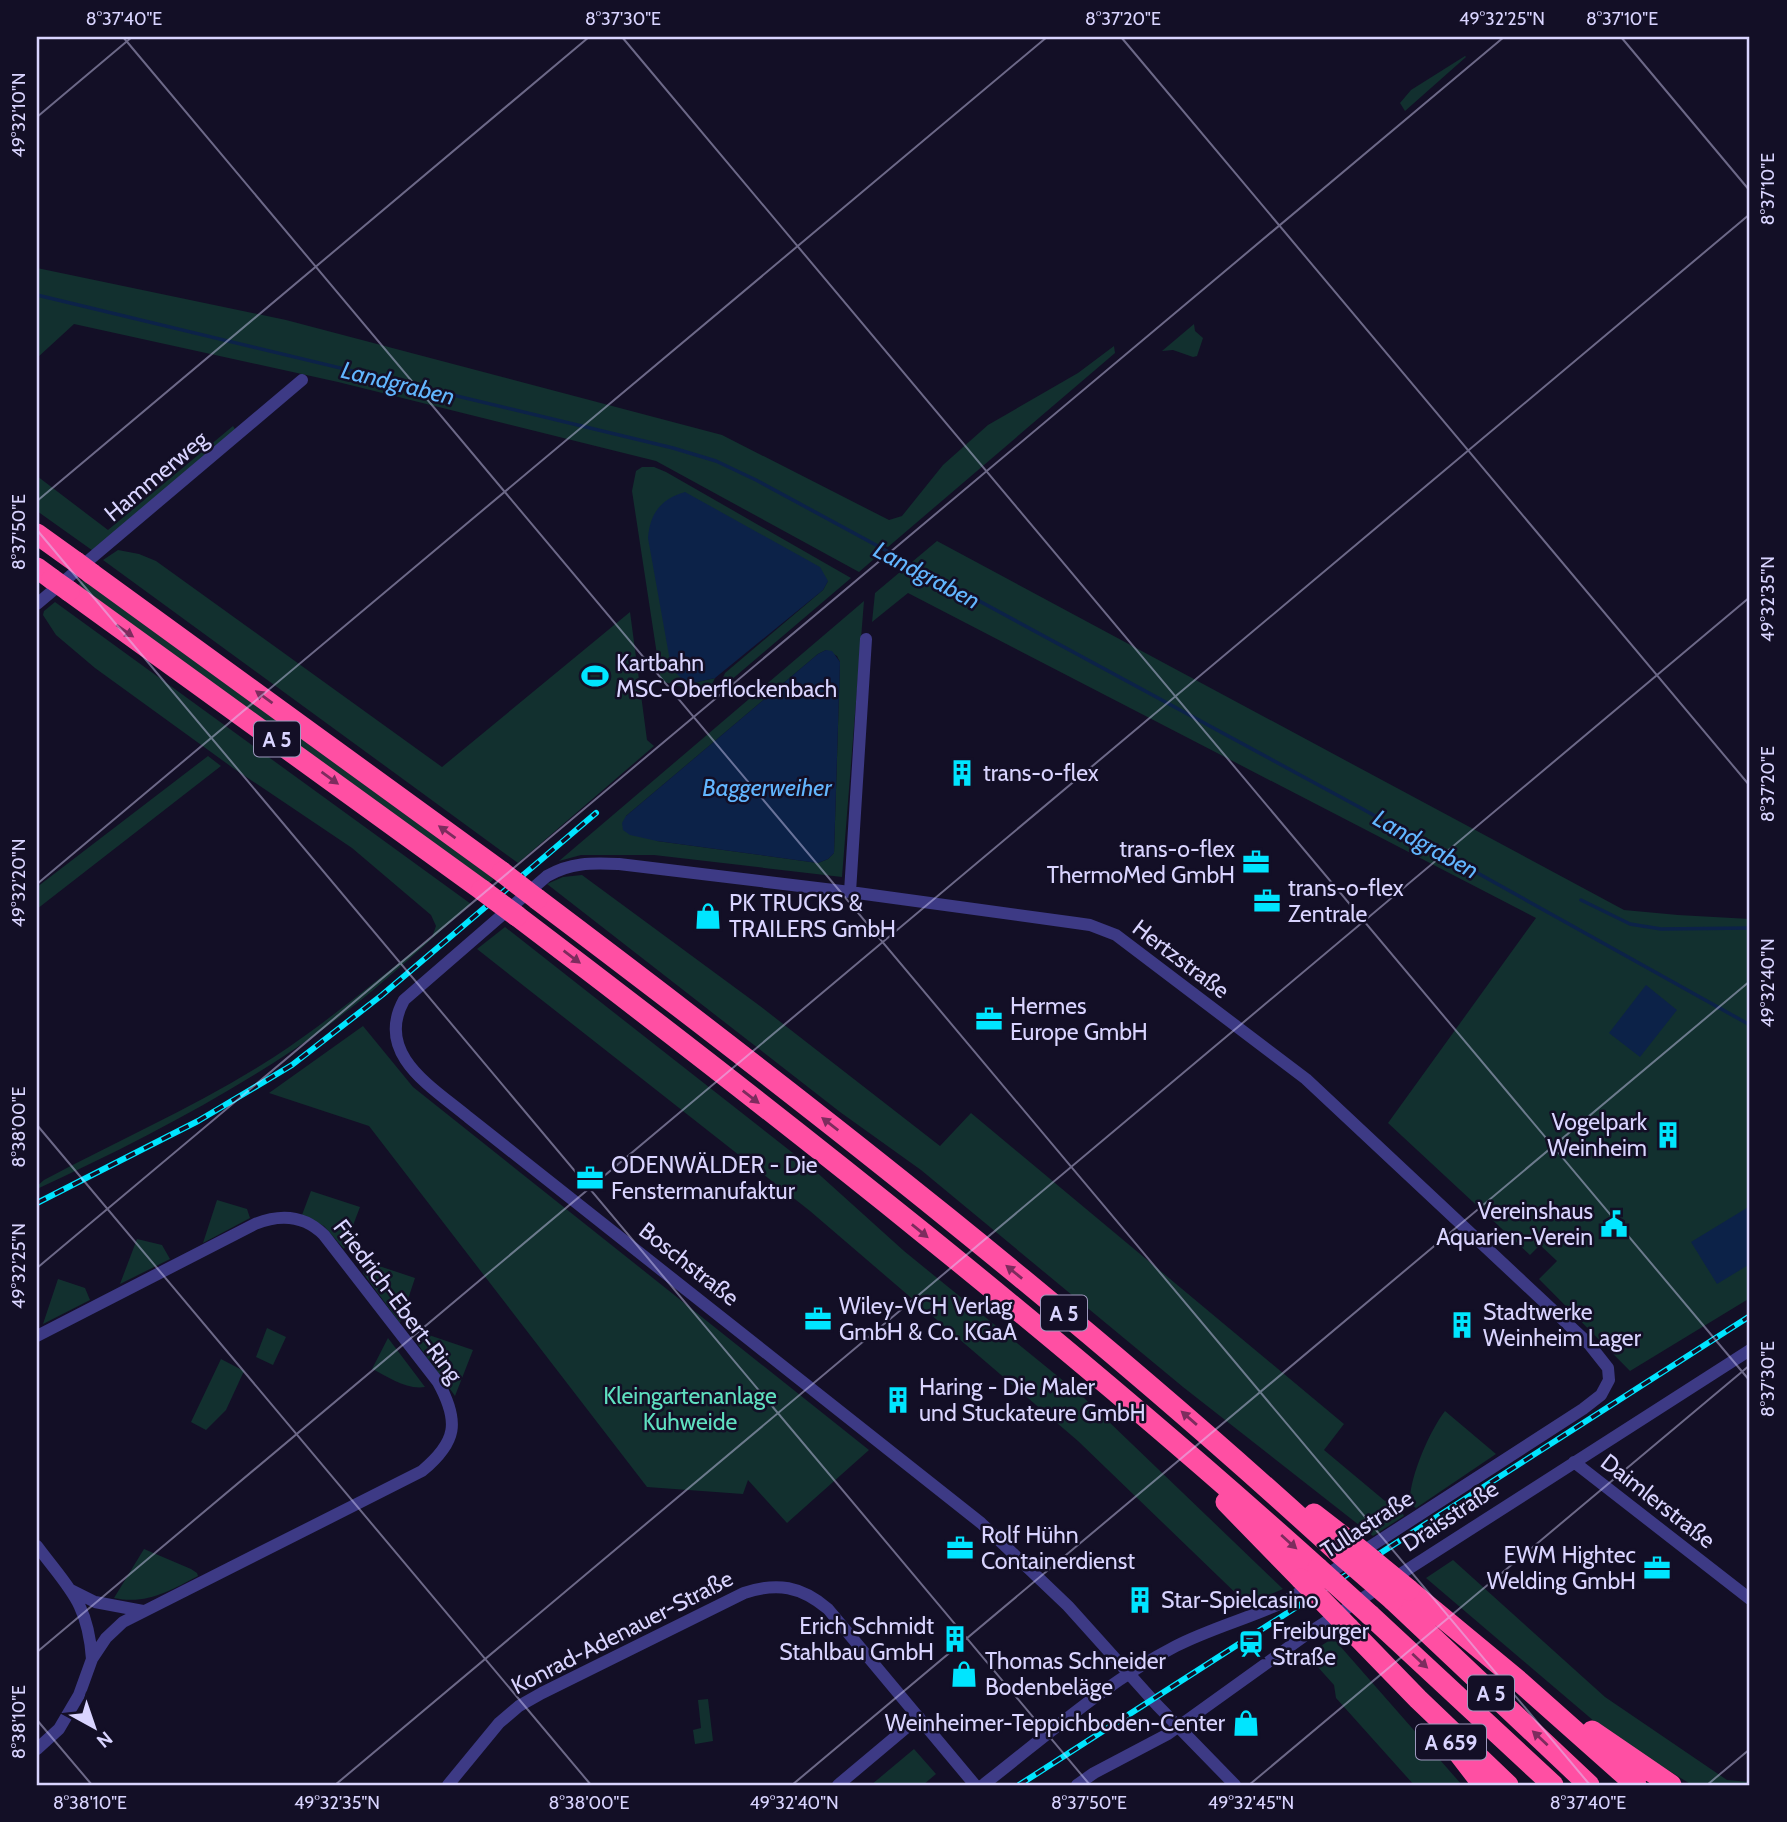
<svg xmlns="http://www.w3.org/2000/svg" width="1787" height="1822" font-family="Cabin,sans-serif">
<style>
.green{fill:#12302f;fill-rule:evenodd}
.water{fill:#0c2248}
.lines{fill:none;stroke-linecap:round;stroke-linejoin:round}
.stream{stroke:#0c2248;stroke-width:3.5}
.street{stroke:#3d3a85;stroke-width:12}
.highway{stroke:#ff4fa3;stroke-width:21}
.rail-casing{stroke:#00e5ff;stroke-width:6}
.rail{stroke:#130f26;stroke-width:3.5;stroke-dasharray:10;stroke-linecap:butt}
.highway-bridge{stroke:#ff4fa3;stroke-width:21}
.oneway{fill:#7d2c5e}
.ticks{fill:none;stroke:#d9d4ff;stroke-width:2;stroke-opacity:0.45}
.labels{text-anchor:middle;dominant-baseline:central;stroke-width:5;stroke-linejoin:round;paint-order:stroke}
.shield{fill:#130f26;stroke:#9e99be;stroke-width:2}
.shield-label{font-size:21px;font-weight:bold;fill:#d9d4ff}
.street-label{font-size:23px;fill:#d9d4ff;stroke:#130f26}
.poi-label{font-size:23px;fill:#d9d4ff;stroke:#130f26;text-anchor:start}
.park-label{font-size:23px;fill:#5fe0c0;stroke:#130f26}
.water-label{font-size:24px;font-style:italic;fill:#62b6ff;stroke:#130f26}
.neatline{fill:none;stroke:#d9d4ff;stroke-width:2.5}
.ticks-label{font-size:18px;text-anchor:middle;fill:#d9d4ff}
</style>
<rect width="100%" height="100%" fill="#130f26"/>
<path class="green" d="M1465 56 1466 57 1405 111 1400 103 1411 90Z
M37 268 286 320 722 435 889 520 902 516 943 465 988 425 1078 373 1114 346 1115 353 888 547 880 544 874 559 859 572 656 461 338 382 74 324 37 358Z
M1194 324 1195 331 1203 338 1197 356 1193 357 1173 350 1162 351Z
M233 426 238 434 96 553 37 511V476L108 530Z
M642 467H654L666 472 851 578 716 693 725 673 823 590 828 581 683 680 693 683 715 678 707 694 661 681 632 491 636 471Z
M937 541 1624 910 1678 915 1750 919V1298L1630 1371 1539 1279 1557 1261 1540 1245 1530 1255 1388 1123 1536 918 908 593 872 622 875 593Z
M118 550 139 554 156 561 442 767 630 612 647 740 654 746 518 863 103 560Z
M83 580 494 879 488 884 78 585Z
M864 601 842 877 654 855H581L559 861ZM826 650 837 656 840 662 834 853 828 859 818 863 657 841 626 816 818 654Z
M55 602 471 904C424 945 379 988 329 1025 241 1089 135 1144 37 1189V1186L44 1180C121 1139 201 1104 274 1057 329 1021 380 977 432 937L436 926 431 915 352 848 233 768 95 668 56 635 43 615 44 611Z
M208 756 221 766 37 909V887Z
M582 875 760 1006 940 1146 971 1113 1344 1424 1324 1450 1385 1501 1394 1496 1404 1516 1373 1536 1183 1387 921 1170 840 1112 547 884 563 877Z
M505 927 812 1168 904 1251 1082 1396 1283 1589 1247 1604 1078 1441 810 1211 477 949Z
M363 1026 413 1087 869 1450 787 1523 748 1480 743 1494 647 1487 369 1126 269 1093Z
M311 1191 360 1207 344 1249 324 1226 302 1215Z
M217 1200 247 1209 250 1218 203 1243Z
M137 1239 162 1245 170 1259 120 1284Z
M367 1262 415 1278 400 1323 363 1273Z
M58 1279 85 1288 90 1300 43 1324Z
M267 1328 286 1337 273 1365 256 1357Z
M420 1332 473 1350 455 1396 416 1342Z
M388 1338 425 1387C406 1390 389 1377 372 1369Z
M221 1359 244 1371 226 1410 206 1430 191 1422Z
M1445 1411 1496 1454 1416 1508 1410 1504C1408 1480 1430 1430 1445 1411Z
M144 1549 191 1569 197 1573 198 1576C169 1591 147 1605 114 1598Z
M1453 1560 1605 1697 1727 1780 1750 1782V1785H1692L1608 1733 1426 1578Z
M1333 1638 1462 1785H1414L1336 1698 1334 1685 1307 1655Z
M708 1699 713 1741 695 1744 693 1730 701 1728 698 1700Z
M914 1749 936 1774 923 1785H871Z"/>
<path class="water" d="M685 492 820 567 828 581 823 590 715 678 693 683 683 680 675 672 670 661 648 538C650 513 661 499 685 492Z
M826 650 832 651 840 662 834 853 828 859 818 863 657 841 630 835 623 830 622 823 626 816 818 654Z
M1646 985 1677 1010 1640 1057 1609 1033Z
M1750 1206V1264L1717 1284 1691 1242Z"/>
<g class="lines">
<path class="stream" d="M37 295 673 448 716 461 756 480 1359 807 1750 1025
M1581 900 1630 924 1661 929 1750 928"/>
<path class="street" d="M37 604 302 380
M850 892 866 639
M37 1336 255 1224C280 1214 304 1215 324 1235L438 1382C460 1422 457 1442 422 1471L123 1622 106 1638 92 1659 79 1695 59 1729 37 1749
M1574 1462 1750 1599
M37 1546C69 1589 88 1602 92 1659
M71 1590 95 1602 143 1611
M448 1785 499 1723 519 1706 542 1693 744 1593C777 1582 801 1586 828 1609L975 1785
M838 1785 919 1717
M983 1785C1045 1737 1106 1682 1176 1646 1211 1628 1250 1618 1286 1601L1583 1409 1601 1395 1609 1380 1608 1368 1589 1344 1306 1079 1116 935 1090 925 1076 923 850 892 619 864C592 863 571 862 547 876L404 1000C374 1054 432 1087 468 1117L981 1523 1068 1606 1157 1705 1235 1785
M1077 1785 1094 1773 1168 1734 1310 1632 1750 1350"/>
<path class="highway" d="M37 534 76 562
M37 568 52 579
M92 574 502 872
M69 591 482 890
M537 899C813 1107 1085 1320 1340 1554
M517 916C791 1124 1062 1338 1318 1568
M1226 1502 1301 1579
M1314 1514 1354 1545
M1409 1590 1520 1682 1636 1785
M1393 1600 1589 1785
M1370 1615 1553 1785
M1349 1628 1418 1699 1508 1785
M1592 1731 1671 1785
M1457 1751 1483 1785"/>
<defs>
<path id="rail" d="M37 1203 198 1121 292 1065 382 995 596 813
M1019 1785 1750 1316"/>
</defs>
<use href="#rail" class="rail-casing"/>
<use href="#rail" class="rail"/>
<path class="highway-bridge" d="M76 562 92 574
M52 579 69 591
M502 872 537 899
M482 890 517 916
M1354 1545 1409 1590
M1340 1554 1393 1600
M1318 1568 1370 1615
M1301 1579 1349 1628"/>
</g>
<defs><path id="oneway-solid" d="M-6-.8H1V-3.2L6.5 0L1 3.2V.8H-6Z" transform="scale(1.75)"/></defs>
<g class="oneway">
<use href="#oneway-solid" transform="translate(125 631) rotate(35)"/>
<use href="#oneway-solid" transform="translate(264 697) rotate(-144)"/>
<use href="#oneway-solid" transform="translate(330 778) rotate(36)"/>
<use href="#oneway-solid" transform="translate(447 832) rotate(-144)"/>
<use href="#oneway-solid" transform="translate(572 957) rotate(37)"/>
<use href="#oneway-solid" transform="translate(751 1097) rotate(38)"/>
<use href="#oneway-solid" transform="translate(830 1124) rotate(-142)"/>
<use href="#oneway-solid" transform="translate(920 1231) rotate(39)"/>
<use href="#oneway-solid" transform="translate(1014 1272) rotate(-141)"/>
<use href="#oneway-solid" transform="translate(1189 1418) rotate(-139)"/>
<use href="#oneway-solid" transform="translate(1289 1542) rotate(42)"/>
<use href="#oneway-solid" transform="translate(1420 1661) rotate(43)"/>
<use href="#oneway-solid" transform="translate(1540 1738) rotate(-137)"/>
</g>
<path class="ticks" d="M123 37 1590 1785M622 37 1750 1381M1121 37 1750 786M1621 37 1750 191M37 117 132 37M37 501 589 37M37 530 1090 1785M37 884 1047 37M37 1125 591 1785M37 1268 1504 37M37 1652 1750 214M37 1720 92 1785M335 1785 1750 597M792 1785 1750 981M1249 1785 1750 1365M1707 1785 1750 1749"/>
<defs>
<symbol id="stadium-bare" viewBox="-9 -9 18 18"><path d="M0-5a6.5 5 0 1 0 0 10a6.5 5 0 1 0 0-10ZM-3.5-1.8h7v3.6h-7Z" fill="#00e5ff" stroke="#130f26" stroke-width="2.5" paint-order="stroke"/></symbol>
<symbol id="building-bare" viewBox="-9 -9 18 18"><path d="M-4-6H4V6H1V3H-1V6H-4ZM-2.5-4.3h1.7v1.8h-1.7ZM.8-4.3h1.7v1.8H.8ZM-2.5-1h1.7V.8h-1.7ZM.8-1h1.7V.8H.8Z" fill="#00e5ff" stroke="#130f26" stroke-width="2.5" paint-order="stroke"/></symbol>
<symbol id="office-bare" viewBox="-9 -9 18 18"><path d="M-6-3h4V-5.5h4V-3h4V5H-6ZM-1-4.5V-3h2v-1.5ZM-6 0V1H6V0Z" fill="#00e5ff" stroke="#130f26" stroke-width="2.5" paint-order="stroke"/></symbol>
<symbol id="shop-bare" viewBox="-9 -9 18 18"><path d="M-5-2.5h2.3a2.7 3.5 0 0 1 5.4 0H5L5.5 6h-11ZM-1.5-2.5h3a1.5 2.3 0 0 0-3 0Z" fill="#00e5ff" stroke="#130f26" stroke-width="2.5" paint-order="stroke"/></symbol>
<symbol id="civic-bare" viewBox="-9 -9 18 18"><path d="M-.6-6.5H3V-4.5H.6V-3L4-1V1h2V6H-6V1h2V-1L-.6-3ZM-1.2 2.5V6h2.4V2.5Z" fill="#00e5ff" stroke="#130f26" stroke-width="2.5" paint-order="stroke"/></symbol>
<symbol id="station-bare" viewBox="-9 -9 18 18"><path d="M-3-6H3Q5-6 5-4V2Q5 4 3 4L4.5 6H3L1.5 4h-3L-3 6H-4.5L-3 4Q-5 4-5 2V-4Q-5-6-3-6ZM-3.5-4v3h7v-3ZM-3.5 1v1.5H-2V1ZM2 1v1.5H3.5V1Z" fill="#00e5ff" stroke="#130f26" stroke-width="2.5" paint-order="stroke"/></symbol>
</defs>
<g fill-rule="evenodd">
<use href="#stadium-bare" x="576" y="657" width="38" height="38"/>
<use href="#building-bare" x="943" y="754" width="38" height="38"/>
<use href="#office-bare" x="1237" y="843" width="38" height="38"/>
<use href="#office-bare" x="1248" y="882" width="38" height="38"/>
<use href="#shop-bare" x="689" y="897" width="38" height="38"/>
<use href="#office-bare" x="970" y="1000" width="38" height="38"/>
<use href="#building-bare" x="1649" y="1116" width="38" height="38"/>
<use href="#office-bare" x="571" y="1159" width="38" height="38"/>
<use href="#civic-bare" x="1595" y="1205" width="38" height="38"/>
<use href="#office-bare" x="799" y="1300" width="38" height="38"/>
<use href="#building-bare" x="1443" y="1306" width="38" height="38"/>
<use href="#building-bare" x="879" y="1381" width="38" height="38"/>
<use href="#office-bare" x="941" y="1529" width="38" height="38"/>
<use href="#office-bare" x="1638" y="1549" width="38" height="38"/>
<use href="#building-bare" x="1121" y="1581" width="38" height="38"/>
<use href="#building-bare" x="936" y="1620" width="38" height="38"/>
<use href="#station-bare" x="1232" y="1625" width="38" height="38"/>
<use href="#shop-bare" x="945" y="1655" width="38" height="38"/>
<use href="#shop-bare" x="1227" y="1704" width="38" height="38"/>
</g>
<g class="labels">
<g class="shield">
<rect x="254" y="721.5" width="46" height="35" rx="5"/>
<rect x="1041" y="1295.5" width="46" height="35" rx="5"/>
<rect x="1468" y="1675.5" width="46" height="35" rx="5"/>
<rect x="1416" y="1724.5" width="70" height="35" rx="5"/>
</g>
<g class="shield-label">
<text x="277" y="739">A 5</text>
<text x="1064" y="1313">A 5</text>
<text x="1491" y="1693">A 5</text>
<text x="1451" y="1742">A 659</text>
</g>
<g class="street-label">
<text transform="translate(156 476) rotate(-40)">Hammerweg</text>
<text transform="translate(1181 959) rotate(37)">Hertzstraße</text>
<text transform="translate(689 1264) rotate(38)">Boschstraße</text>
<text transform="translate(398 1301) rotate(53)">Friedrich-Ebert-Ring</text>
<text transform="translate(1658 1501) rotate(38)">Daimlerstraße</text>
<text transform="translate(1450 1516) rotate(-33)">Draisstraße</text>
<text transform="translate(1367 1524) rotate(-33)">Tullastraße</text>
<text transform="translate(622 1632) rotate(-27)">Konrad-Adenauer-Straße</text>
</g>
<g class="poi-label">
<text x="616" y="663">Kartbahn<tspan x="616" dy="26">MSC-Oberflockenbach</tspan></text>
<text x="983" y="773">trans-o-flex</text>
<text x="1235" y="849" text-anchor="end">trans-o-flex<tspan x="1235" dy="26">ThermoMed GmbH</tspan></text>
<text x="1288" y="888">trans-o-flex<tspan x="1288" dy="26">Zentrale</tspan></text>
<text x="729" y="903">PK TRUCKS &amp;<tspan x="729" dy="26">TRAILERS GmbH</tspan></text>
<text x="1010" y="1006">Hermes<tspan x="1010" dy="26">Europe GmbH</tspan></text>
<text x="1647" y="1122" text-anchor="end">Vogelpark<tspan x="1647" dy="26">Weinheim</tspan></text>
<text x="611" y="1165">ODENWÄLDER - Die<tspan x="611" dy="26">Fenstermanufaktur</tspan></text>
<text x="1593" y="1211" text-anchor="end">Vereinshaus<tspan x="1593" dy="26">Aquarien-Verein</tspan></text>
<text x="839" y="1306">Wiley-VCH Verlag<tspan x="839" dy="26">GmbH &amp; Co. KGaA</tspan></text>
<text x="1483" y="1312">Stadtwerke<tspan x="1483" dy="26">Weinheim Lager</tspan></text>
<text x="919" y="1387">Haring - Die Maler<tspan x="919" dy="26">und Stuckateure GmbH</tspan></text>
<text x="981" y="1535">Rolf Hühn<tspan x="981" dy="26">Containerdienst</tspan></text>
<text x="1636" y="1555" text-anchor="end">EWM Hightec<tspan x="1636" dy="26">Welding GmbH</tspan></text>
<text x="1161" y="1600">Star-Spielcasino</text>
<text x="934" y="1626" text-anchor="end">Erich Schmidt<tspan x="934" dy="26">Stahlbau GmbH</tspan></text>
<text x="1272" y="1631">Freiburger<tspan x="1272" dy="26">Straße</tspan></text>
<text x="985" y="1661">Thomas Schneider<tspan x="985" dy="26">Bodenbeläge</tspan></text>
<text x="1225" y="1723" text-anchor="end">Weinheimer-Teppichboden-Center</text>
</g>
<g class="park-label">
<text x="690" y="1396">Kleingartenanlage<tspan x="690" dy="26">Kuhweide</tspan></text>
</g>
<g class="water-label">
<text transform="translate(398 383) rotate(14)">Landgraben</text>
<text transform="translate(927 575) rotate(28)">Landgraben</text>
<text x="767" y="787">Baggerweiher</text>
<text transform="translate(1426 844) rotate(29)">Landgraben</text>
</g>
</g>
<rect width="1787" height="1822" fill="none" stroke="#130f26" stroke-width="77"/>
<g transform="translate(94 1727) rotate(140)" stroke="#130f26" stroke-width="5" paint-order="stroke">
<path d="M0-5L12 26L0 18L-12 26Z" fill="#d9d4ff"/>
<text y="-10" font-size="19" font-weight="bold" text-anchor="middle" fill="#d9d4ff">N</text>
</g>
<rect x="38" y="38" width="1710" height="1746" class="neatline"/>
<g class="ticks-label">
<text x="124" y="25">8°37'40"E</text>
<text x="623" y="25">8°37'30"E</text>
<text x="1123" y="25">8°37'20"E</text>
<text x="1502" y="25">49°32'25"N</text>
<text x="1622" y="25">8°37'10"E</text>
<text transform="translate(19 115) rotate(-90)" y="6">49°32'10"N</text>
<text transform="translate(1768 189) rotate(-90)" y="6">8°37'10"E</text>
<text transform="translate(19 532) rotate(-90)" y="6">8°37'50"E</text>
<text transform="translate(1768 599) rotate(-90)" y="6">49°32'35"N</text>
<text transform="translate(1768 784) rotate(-90)" y="6">8°37'20"E</text>
<text transform="translate(19 883) rotate(-90)" y="6">49°32'20"N</text>
<text transform="translate(1768 983) rotate(-90)" y="6">49°32'40"N</text>
<text transform="translate(19 1127) rotate(-90)" y="6">8°38'00"E</text>
<text transform="translate(19 1266) rotate(-90)" y="6">49°32'25"N</text>
<text transform="translate(1768 1379) rotate(-90)" y="6">8°37'30"E</text>
<text transform="translate(19 1722) rotate(-90)" y="6">8°38'10"E</text>
<text x="90" y="1809">8°38'10"E</text>
<text x="337" y="1809">49°32'35"N</text>
<text x="589" y="1809">8°38'00"E</text>
<text x="794" y="1809">49°32'40"N</text>
<text x="1089" y="1809">8°37'50"E</text>
<text x="1251" y="1809">49°32'45"N</text>
<text x="1588" y="1809">8°37'40"E</text>
</g>
</svg>
